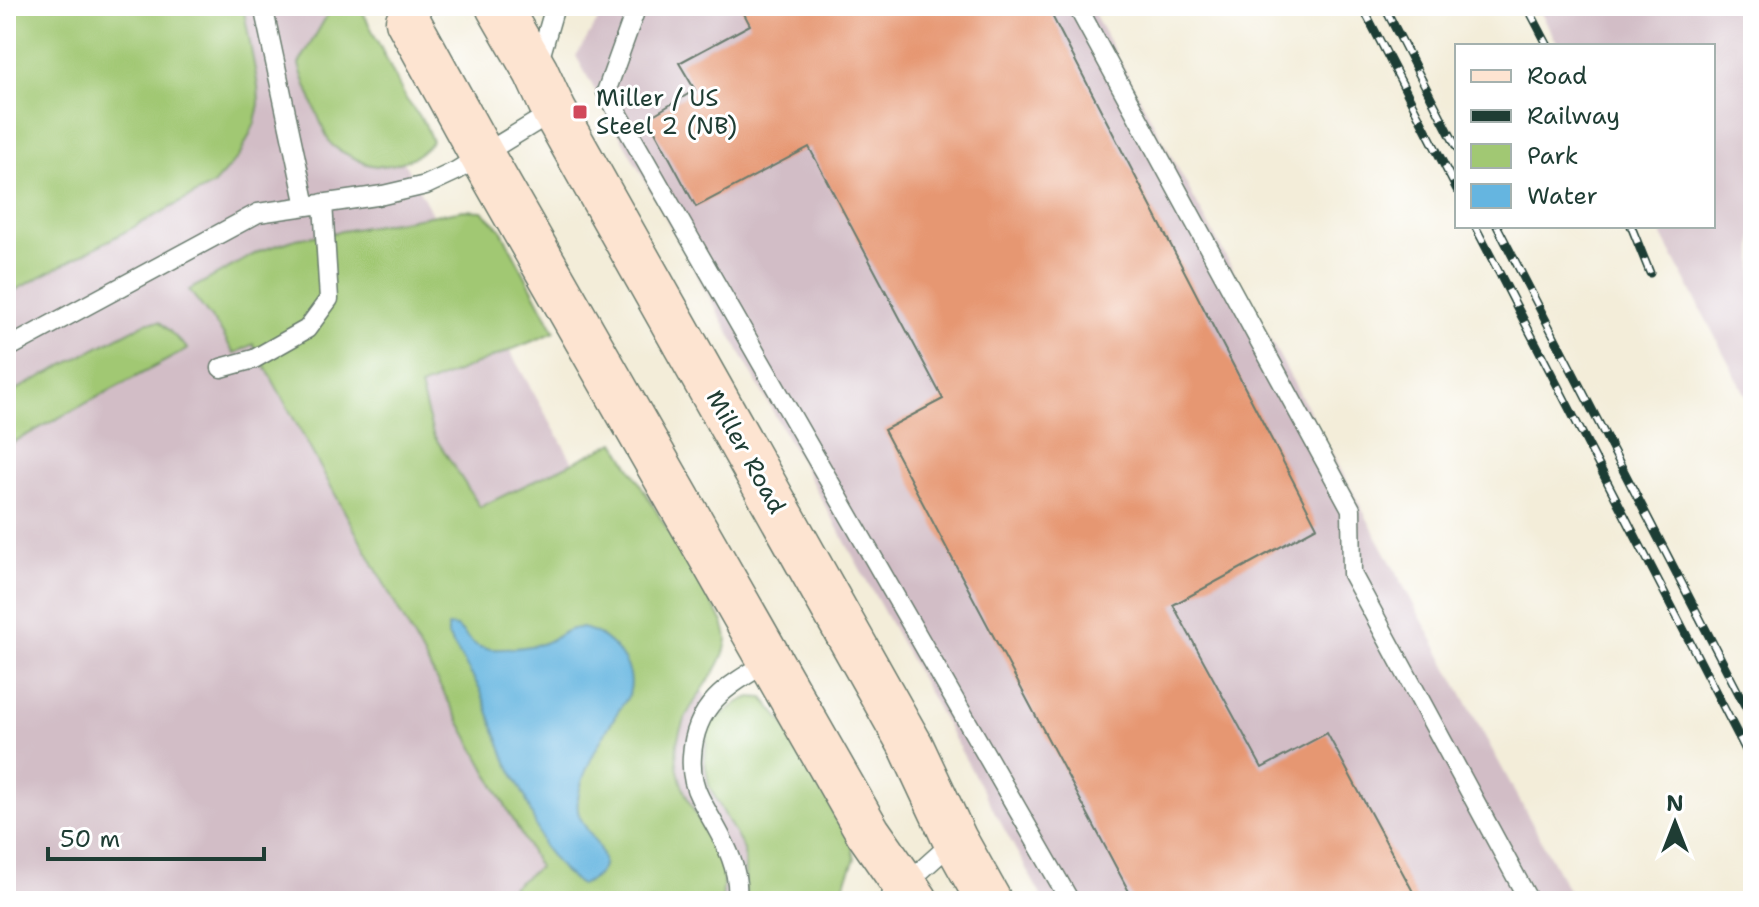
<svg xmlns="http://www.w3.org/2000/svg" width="1759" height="907" font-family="'Shantell Sans',sans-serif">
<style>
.industrial{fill:#d2bdc6}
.green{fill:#a1c873;stroke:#608254;stroke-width:2}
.water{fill:#65b5e0;stroke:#42798a;stroke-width:2}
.building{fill:#e69772}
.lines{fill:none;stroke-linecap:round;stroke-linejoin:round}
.service-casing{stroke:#697b6e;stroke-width:21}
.secondary-casing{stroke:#697b6e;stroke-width:47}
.service{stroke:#fff;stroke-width:18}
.secondary{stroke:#fde4d1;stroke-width:44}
.rail-casing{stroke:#1f3d34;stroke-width:9}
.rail{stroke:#fff;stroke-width:6;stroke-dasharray:18;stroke-linecap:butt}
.poi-dot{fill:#d1495b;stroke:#fff;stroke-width:3}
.labels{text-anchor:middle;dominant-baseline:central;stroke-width:6;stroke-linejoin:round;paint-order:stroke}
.poi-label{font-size:24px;fill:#1f3d34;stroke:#fff;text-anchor:start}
.street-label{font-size:24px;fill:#1f3d34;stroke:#fff}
</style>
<rect width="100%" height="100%" fill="#fff"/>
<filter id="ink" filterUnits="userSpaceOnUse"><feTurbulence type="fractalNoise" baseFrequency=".0125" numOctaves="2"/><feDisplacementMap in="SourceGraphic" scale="16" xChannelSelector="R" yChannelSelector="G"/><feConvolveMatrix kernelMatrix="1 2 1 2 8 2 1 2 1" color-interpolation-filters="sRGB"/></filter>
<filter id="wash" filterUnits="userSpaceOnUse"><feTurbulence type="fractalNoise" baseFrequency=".006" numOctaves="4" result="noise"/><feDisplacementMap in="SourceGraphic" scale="32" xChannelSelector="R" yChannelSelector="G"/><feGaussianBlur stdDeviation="1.8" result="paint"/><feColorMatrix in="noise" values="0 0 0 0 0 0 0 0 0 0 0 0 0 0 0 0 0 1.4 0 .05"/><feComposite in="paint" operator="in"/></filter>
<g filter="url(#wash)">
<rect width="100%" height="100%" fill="#f3edd9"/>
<path class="industrial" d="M6 6H318L435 219 822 901H6Z
M607 6H1090L1574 901H1044L576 56Z
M1537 6H1753V409L1657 226H1713V46H1559Z"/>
<path class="green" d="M6 6H243L258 86 259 104 255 123 240 155 213 185 6 295Z
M337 6H360L406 99 425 124 432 141C421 158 392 169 371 165 365 164 337 150 332 145 326 139 301 74 299 64L329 12Z
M464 210 482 211 500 228 555 332 420 387 433 434 480 507 615 442 723 622C724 627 727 634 727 640 723 675 683 702 677 744 671 792 710 827 722 870 724 879 723 892 722 901H521L512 887 539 867 253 344 234 354 221 331 189 290 260 251 296 239Z
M147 322H160L188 349 6 446V395Z
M750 697 763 698 783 722 850 836 855 859 843 887 823 901H746L744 850 709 786 705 761 708 725 739 702Z"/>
<path class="water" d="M448 626 457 627C464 633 471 644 480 647 493 652 527 647 541 644 556 640 569 624 586 629 611 636 638 667 629 694 627 700 622 705 619 710 604 734 574 782 578 811 581 833 632 866 580 885L564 872 544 847 525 797 506 760 480 689 448 636Z"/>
<g id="blocks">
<path class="building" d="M740 6H1047L1317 527 1173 605 1262 768 1327 733 1418 901H1134L884 430 943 399 809 147 696 207 648 118 695 90 679 63 750 25Z"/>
</g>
</g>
<g filter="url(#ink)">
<use href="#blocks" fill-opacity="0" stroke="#697b6e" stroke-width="2"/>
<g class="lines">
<defs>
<path id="service" d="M263 6 306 206
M637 6 606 92 1070 901
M1077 6 1351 509 1352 574 1529 901
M538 65 555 6
M6 349 258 213 383 195 426 185 456 171 554 111
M221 368 254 359 307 329 329 299 323 203
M737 901C741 861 717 832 700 798 693 785 691 770 692 756 695 703 729 685 770 661
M887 901 955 840"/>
<path id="secondary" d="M498 6 536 72 554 111 911 746 955 840 989 901
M408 21 481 154 868 832 916 901"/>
</defs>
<use href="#service" class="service-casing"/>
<use href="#secondary" class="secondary-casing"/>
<use href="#service" class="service"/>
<use href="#secondary" class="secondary"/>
<defs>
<path id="rail" d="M1362 6 1457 190
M1384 6 1457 148
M1527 6 1548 46
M1475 226 1753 764
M1497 226 1753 721
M1631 226 1650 273"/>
</defs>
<use href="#rail" class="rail-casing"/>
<use href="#rail" class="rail"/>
</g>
</g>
<rect class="poi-dot" x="572" y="104" width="16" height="16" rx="4"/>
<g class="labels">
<g class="poi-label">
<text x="596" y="98">Miller / US<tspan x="596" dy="28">Steel 2 (NB)</tspan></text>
</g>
<g class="street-label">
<text transform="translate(746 452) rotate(61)">Miller Road</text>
</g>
</g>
<rect width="1759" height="907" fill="none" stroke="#fff" stroke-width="32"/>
<rect x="1455" y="44" width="260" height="184" fill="#ffffff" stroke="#a5b1ae" stroke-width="2"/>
<rect x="1471" y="70" width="40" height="12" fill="#fde4d1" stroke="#a5b1ae" stroke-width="2"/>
<text x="1527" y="84" font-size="24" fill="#1f3d34">Road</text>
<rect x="1471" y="110" width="40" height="12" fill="#1f3d34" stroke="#a5b1ae" stroke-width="2"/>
<text x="1527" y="124" font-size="24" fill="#1f3d34">Railway</text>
<rect x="1471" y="144" width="40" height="24" fill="#a1c873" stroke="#a5b1ae" stroke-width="2"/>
<text x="1527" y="164" font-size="24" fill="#1f3d34">Park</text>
<rect x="1471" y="184" width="40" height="24" fill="#65b5e0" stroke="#a5b1ae" stroke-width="2"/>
<text x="1527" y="204" font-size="24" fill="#1f3d34">Water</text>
<g transform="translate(1675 823)" stroke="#ffffff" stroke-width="6" paint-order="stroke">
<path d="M0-6L14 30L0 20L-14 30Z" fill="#1f3d34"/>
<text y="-12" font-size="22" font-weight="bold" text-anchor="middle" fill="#1f3d34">N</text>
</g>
<path d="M48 847v12h216v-12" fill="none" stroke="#1f3d34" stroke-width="4"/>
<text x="60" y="847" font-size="24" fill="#1f3d34" stroke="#ffffff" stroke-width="6" paint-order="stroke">50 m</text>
</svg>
